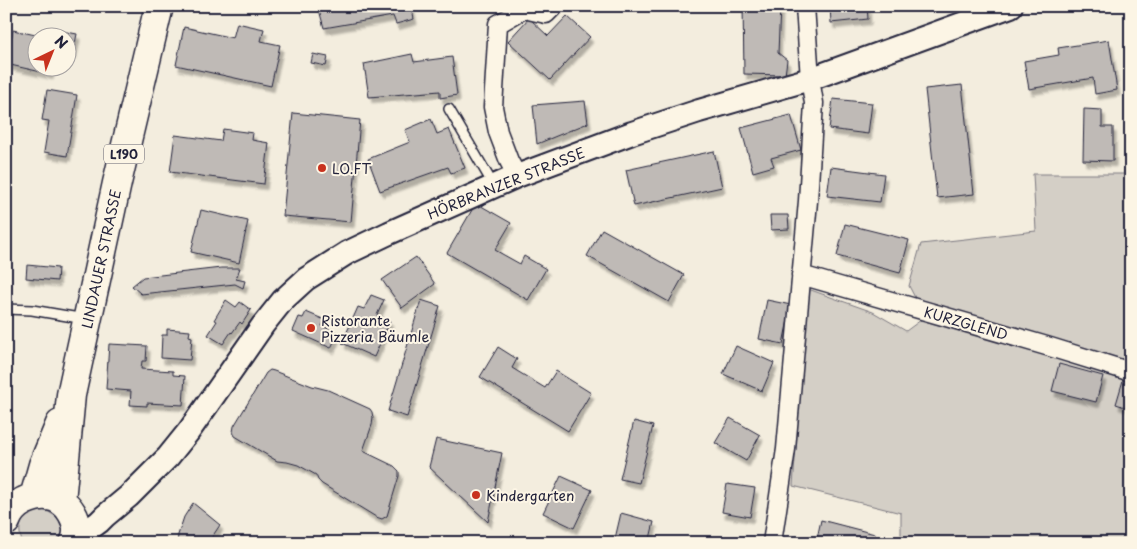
<svg xmlns="http://www.w3.org/2000/svg" width="1137" height="549" font-family="'Playpen Sans',sans-serif">
<style>
.green{fill:#d4cfc6;stroke:#7b7880}
.building{fill:#bfbab6;stroke:#22223b;filter:url(#shadow)}
.lines{fill:none;stroke-linecap:round;stroke-linejoin:round}
.service-casing{stroke:#22223b;stroke-width:12}
.minor-casing{stroke:#22223b;stroke-width:21}
.tertiary-casing{stroke:#22223b;stroke-width:26}
.primary-casing{stroke:#22223b;stroke-width:31}
.service{stroke:#fcf5e5;stroke-width:9}
.minor{stroke:#fcf5e5;stroke-width:18}
.tertiary{stroke:#fcf5e5;stroke-width:22}
.primary{stroke:#fcf5e5;stroke-width:28}
.poi-dot{fill:#c8321e;stroke:#fcf5e5;stroke-width:2}
.labels{text-anchor:middle;dominant-baseline:central;stroke-width:4;stroke-linejoin:round;paint-order:stroke}
.shield{fill:#fcf5e5;stroke:#63616e;stroke-width:1}
.shield-label{font-size:12px;font-weight:bold;fill:#22223b}
.poi-label{font-size:14px;fill:#22223b;stroke:#fcf5e5;text-anchor:start}
.street-label{font-size:14px;fill:#22223b;stroke:#fcf5e5}
</style>
<defs>
<filter id="shadow"><feDropShadow dx="3" dy="5.5" stdDeviation="1" flood-color="#0004"/></filter>
</defs>
<rect width="100%" height="100%" fill="#f3edde"/>
<filter id="ink" filterUnits="userSpaceOnUse"><feTurbulence type="fractalNoise" baseFrequency=".02" numOctaves="2"/><feDisplacementMap in="SourceGraphic" scale="10" xChannelSelector="R" yChannelSelector="G"/><feConvolveMatrix kernelMatrix="1 2 1 2 8 2 1 2 1" color-interpolation-filters="sRGB"/></filter>
<g filter="url(#ink)">
<path class="green" d="M1131 107V543H901V513L793 486 808 289 873 312 906 331 925 317 909 286 921 244 1036 231 1033 174H1124Z
M43 510C59 515 67 526 59 543H23C14 525 25 512 43 510Z"/>
<path class="building" d="M318 6H411L414 19 396 24 393 16 324 28Z
M743 6H780L778 53 787 60 785 75 744 74Z
M830 6H867L868 19 831 23Z
M567 16 590 37 550 80 508 41 529 18 548 36Z
M237 23 264 29 261 41 280 45 271 86 176 65 184 27 233 38Z
M13 30 49 38H38V68H51L50 74 6 64Z
M56 30 77 34 73 53 68 51V38H55Z
M1109 40 1117 90 1095 94 1093 78 1029 89 1024 61 1059 55 1058 48Z
M313 54 328 57 326 66 311 63Z
M412 54 414 62 452 57 457 95 440 98V91L369 97 364 64Z
M962 85 974 194 937 198 925 89Z
M47 90 77 95 67 156 44 152 49 121 42 120Z
M833 99 872 103 868 134 829 129Z
M585 101 588 123 537 144 533 105Z
M1084 109 1102 110V127H1113V161L1083 160Z
M293 113 360 120 351 222 283 216Z
M791 115 801 150 771 158 774 166 753 172 741 128Z
M431 119 437 134 449 129 465 168 451 173 448 167 380 191 368 159 410 142 405 130Z
M223 129 253 133 252 140 269 143 264 184 170 172 175 135 221 141Z
M714 151 722 187 634 206 626 170Z
M831 167 884 174 880 202 827 196Z
M476 203 511 223 495 250 520 264 524 256 546 269 528 300 447 253Z
M201 210 248 221 239 263 191 252Z
M770 215H788L789 229 771 230Z
M845 224 909 240 900 273 837 256Z
M602 229 684 275 669 302 587 256Z
M416 257 435 284 402 308 382 280Z
M27 265 58 268 57 281 26 278Z
M221 268H240L236 279 245 281 243 288 235 284 141 294 132 286 143 277Z
M371 295 384 300 377 315 390 321 374 357 342 343 358 307 364 309Z
M226 300 236 307 240 302 251 310 242 324 240 322 232 333 231 332 223 344 208 335 217 321 214 320Z
M421 300 440 306 407 417 388 411Z
M767 300 791 305 783 344 759 339Z
M306 312 325 320 322 326 338 333 331 348 293 331 299 317 303 318Z
M167 329 190 331 189 336 192 337 190 360 161 358 162 335H167Z
M109 344 147 346 146 361H142L141 369 173 371V375L185 376 183 405 147 403V406L130 405 131 391 106 389Z
M736 346 774 363 762 391 723 374Z
M498 347 517 359 512 368 545 388 556 371 591 393 568 431 480 377Z
M1059 364 1103 376 1096 402 1052 391Z
M270 370 274 371 312 386 328 390 370 409 372 412 373 418 372 425 363 451 394 466 399 471V476L387 516 382 519 376 517 322 484 318 480 316 475 298 465 287 462 277 461 235 436 233 432 234 426 266 373Z
M1124 377 1131 379V409L1116 404Z
M730 418 760 435 746 461 715 443Z
M634 421 653 426 639 483 620 479Z
M436 439 502 453 488 522 429 467Z
M561 476 592 490 574 528 543 513Z
M727 484 755 488 750 517 722 512Z
M193 503 220 525 212 537 210 543H177L178 535 184 517Z
M621 513 654 522 649 543H614Z
M821 520 875 534 872 543H816Z"/>
<g class="lines">
<defs>
<path id="service" d="M449 109 494 186
M6 309 32 310 85 319"/>
<path id="minor" d="M517 176 509 161 498 132 493 107 498 24 524 9 546 14 554 6
M801 275 1050 347 1131 372
M772 543 786 449 808 201 814 103 810 79 805 6"/>
<path id="tertiary" d="M76 539 99 522 105 516 129 496 168 457 189 431 263 325 283 300 306 279 347 253 389 233 517 176 632 133 699 111 810 79 1011 6"/>
<path id="primary" d="M34 497 43 465 60 424
M61 501 71 395 117 183 159 6
M6 521C9 513 16 505 24 501 31 498 38 495 47 496 67 497 84 524 74 543"/>
</defs>
<use href="#service" class="service-casing"/>
<use href="#minor" class="minor-casing"/>
<use href="#tertiary" class="tertiary-casing"/>
<use href="#primary" class="primary-casing"/>
<use href="#service" class="service"/>
<use href="#minor" class="minor"/>
<use href="#tertiary" class="tertiary"/>
<use href="#primary" class="primary"/>
</g>
</g>
<g class="poi-dot">
<circle cx="322" cy="168" r="5"/>
<circle cx="311" cy="328" r="5"/>
<circle cx="476" cy="495" r="5"/>
</g>
<g class="labels">
<rect class="shield" x="104" y="144.5" width="40" height="19" rx="4"/>
<g class="shield-label">
<text x="124" y="154">L190</text>
</g>
<g class="poi-label">
<text x="332" y="168">LO.FT</text>
<text x="321" y="320">Ristorante<tspan x="321" dy="16">Pizzeria Bäumle</tspan></text>
<text x="486" y="495">Kindergarten</text>
</g>
<g class="street-label">
<text transform="translate(506 183) rotate(-22)">HÖRBRANZER STRASSE</text>
<text transform="translate(101 259) rotate(-78)">LINDAUER STRASSE</text>
<text transform="translate(966 323) rotate(16)">KURZGLEND</text>
</g>
</g>
<rect width="1137" height="549" fill="none" stroke="#fcf5e5" stroke-width="25"/>
<rect x="12" y="12" width="1112" height="524" fill="none" stroke="#22223b" stroke-width="2" filter="url(#ink)"/>
<g transform="translate(52 52) rotate(43)"><circle r="24" fill="#fcf5e5" stroke="#a5a1a1"/>
<path d="M0-4L9 19L0 12L-9 19Z" fill="#c8321e"/>
<text y="-8" font-size="14" font-weight="bold" text-anchor="middle" fill="#22223b">N</text>
</g>
</svg>
